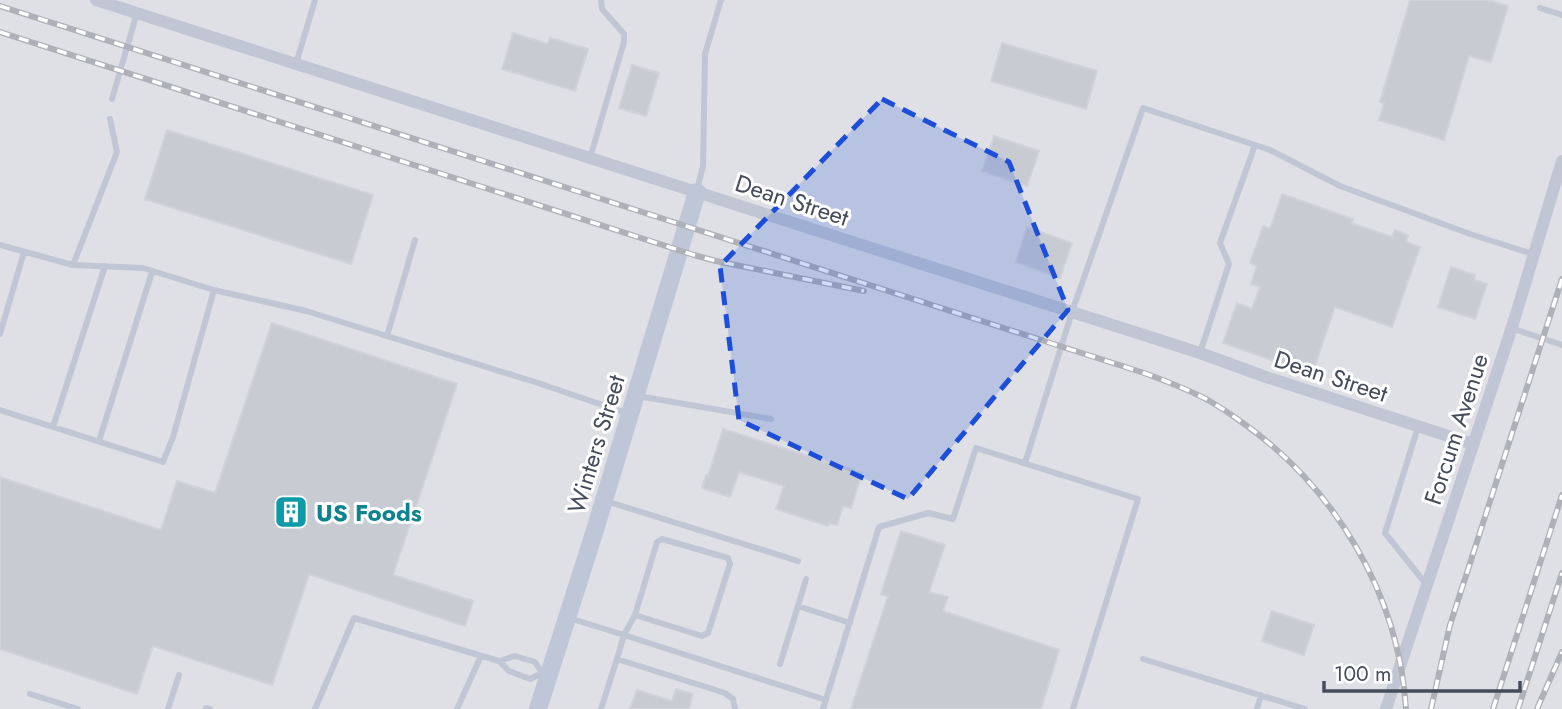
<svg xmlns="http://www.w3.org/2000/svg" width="1562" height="709" font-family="Jost,sans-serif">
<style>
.airport{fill:#dfe0e5}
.building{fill:#c9cbd3;stroke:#d1d2d9;stroke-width:2}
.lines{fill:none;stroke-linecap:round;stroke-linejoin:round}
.lane{stroke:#c0c6d3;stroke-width:6}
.street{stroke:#c0c6d3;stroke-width:12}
.secondary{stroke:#bfc6d7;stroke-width:18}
.rail-casing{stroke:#afb1b8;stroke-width:6}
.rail{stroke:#fff;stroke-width:3.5;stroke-dasharray:10;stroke-linecap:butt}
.marked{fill:#1d4ed8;fill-opacity:0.2;stroke:#1d4ed8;stroke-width:5;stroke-dasharray:14 9;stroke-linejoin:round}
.labels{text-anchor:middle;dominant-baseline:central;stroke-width:6;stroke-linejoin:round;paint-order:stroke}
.street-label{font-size:24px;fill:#454d5b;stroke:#fff}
.culture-label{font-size:24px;font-weight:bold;fill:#0d838f;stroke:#fff;text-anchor:start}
</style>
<rect width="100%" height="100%" fill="#f0eded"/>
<path class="airport" d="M0 0H1562V709H0Z"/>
<path class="building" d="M1410 0H1488L1508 6 1491 62 1469 56 1444 140 1379 120 1384 103 1380 102Z
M513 33 548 44 550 38 588 49 575 91 502 69Z
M1002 43 1097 71 1086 109 991 81Z
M632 65 659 73 646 116 619 108Z
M167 130 373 195 351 264 145 199Z
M994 136 1039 151 1027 186 982 171Z
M1282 194 1353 219 1351 223 1392 237 1395 230 1408 235 1406 242 1420 247 1392 327 1335 307 1312 374 1223 343 1237 303 1252 309 1260 287 1251 284 1257 266 1250 263 1263 226 1270 229Z
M1027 227 1072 243 1060 278 1016 262Z
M1451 267 1475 275 1474 280 1487 284 1475 319 1438 307Z
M272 323 457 384 393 575 473 601 465 626 309 574 272 685 153 646 137 694 0 649V477L161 530 177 481 215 493Z
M723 429 862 473 851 508 843 506 837 525 829 523 828 526 776 509 784 486 739 472 730 497 702 488 706 475 708 476Z
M901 531 945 545 929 592 948 597 943 611 1059 650 1041 709H851L888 596 881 594Z
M1272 611 1314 625 1304 655 1262 641Z
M676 689 693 694 689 709H630L637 690 672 701Z"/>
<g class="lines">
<path class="lane" d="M1540 8 1562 15
M296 64 315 0
M112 99 137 13
M590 158 624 42V34L602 9 601 0
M697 190 703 166 705 54 721 0
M415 240 387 336 538 383 629 414
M0 245 73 265 143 268 214 290 173 437 163 462 0 410
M73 265 117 152 110 119
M214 290 306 311 387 336
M1511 328 1562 345
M0 334 24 252
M1200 353 1229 264 1220 243 1255 145
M638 396 771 419
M53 427 105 266
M1418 427 1385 533 1426 584
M99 441 152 272
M1025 463 1072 312 1143 108 1270 150 1340 186 1470 234 1533 254
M606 501 798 561
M798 606 806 579
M635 615 702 636 708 633 730 564 728 558 662 539 657 542 635 615 624 635 826 700
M569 618 624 635 617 659
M1143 659 1305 709
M499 661 509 671 530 679 542 673
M780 664 798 606 850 623
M30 694 78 709
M206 708 210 709
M168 709 179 675
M315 709 354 618 499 661 515 656 535 662 542 673 547 674
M457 709 481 656
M601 709 617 659 725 693 733 699 735 709
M823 709 879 527 928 513 953 519 976 448 1138 499 1073 709
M1257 709 1261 695"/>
<path class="street" d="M96 0 1200 353 1266 377 1473 444
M1386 709 1513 324 1562 161"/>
<path class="secondary" d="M538 709 595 530 697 192"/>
<defs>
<path id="rail" d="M0 6 1144 373C1166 381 1187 389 1208 400 1220 407 1232 415 1243 423 1336 489 1399 595 1406 709
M0 32 694 255 716 261 864 291
M1431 709 1450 625 1562 279
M1493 709 1562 495
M1518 709 1562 573
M1537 709 1562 652"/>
</defs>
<use href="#rail" class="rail-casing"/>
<use href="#rail" class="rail"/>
</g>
<path class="marked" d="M882 99 1009 162 1068 310 908 499 739 420 720 266Z"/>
<defs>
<symbol id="building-square" viewBox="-11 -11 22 22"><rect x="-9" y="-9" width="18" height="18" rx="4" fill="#0f9aa8" stroke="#fff"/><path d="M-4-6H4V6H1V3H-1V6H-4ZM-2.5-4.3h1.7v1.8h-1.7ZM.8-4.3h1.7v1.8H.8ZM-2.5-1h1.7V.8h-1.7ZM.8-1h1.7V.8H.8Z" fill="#fff"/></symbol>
</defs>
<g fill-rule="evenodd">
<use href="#building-square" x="272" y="493" width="38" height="38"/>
</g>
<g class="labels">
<g class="street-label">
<text transform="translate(792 200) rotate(18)">Dean Street</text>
<text transform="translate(1331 376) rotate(18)">Dean Street</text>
<text transform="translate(1456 429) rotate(-72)">Forcum Avenue</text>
<text transform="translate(596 444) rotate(-73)">Winters Street</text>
</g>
<g class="culture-label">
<text x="316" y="512">US Foods</text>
</g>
</g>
<path d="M1324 681v10h196v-10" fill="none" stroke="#454d5b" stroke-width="3.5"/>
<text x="1334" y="681" font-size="21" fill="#454d5b" stroke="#ffffff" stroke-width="5" paint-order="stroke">100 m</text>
</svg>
